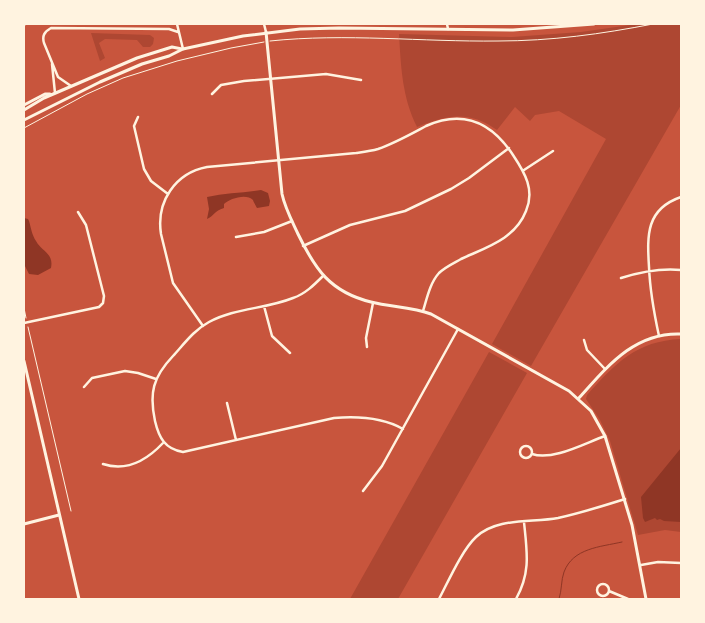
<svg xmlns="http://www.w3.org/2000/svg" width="705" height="623" font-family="'DejaVu Sans',sans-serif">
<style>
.green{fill:#ae4732}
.water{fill:#8f3625}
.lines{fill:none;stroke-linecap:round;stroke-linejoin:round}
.stream{stroke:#8f3625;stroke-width:1}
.path{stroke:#fff3e0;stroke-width:1}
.minor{stroke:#fff3e0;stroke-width:2.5}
.tertiary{stroke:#fff3e0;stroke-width:3}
.secondary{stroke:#fff3e0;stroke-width:3}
.rail{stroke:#e9b49f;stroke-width:1}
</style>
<rect width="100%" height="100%" fill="#c8553d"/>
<path class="green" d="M637 24H681V105L531 366 492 344 606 139 559 111 535 115 530 121 515 107 497 130C469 110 447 115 417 127 402 97 401 67 399 34L512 37 581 32Z
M91 33 150 35 154 38 153 44 150 47H143L137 40 105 39 99 43 105 58 100 61Z
M681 339V532L665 530 638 535 610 441 600 420 586 399 587 395C616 363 636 341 681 339Z
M489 352 527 373 398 599H350Z"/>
<path class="water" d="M261 190 268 193 270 201 269 206 257 208C256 206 253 201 253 200 246 193 229 199 224 204V208C214 211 214 216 207 219L209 209 207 197C225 193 243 193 261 190Z
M24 218 28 219 29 221C31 228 32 235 36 241 42 252 54 253 51 268L38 275 29 274 24 264Z
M681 448V522L664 521 660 519 657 520 655 518 645 522 643 518 641 497Z"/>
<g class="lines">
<path class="stream" d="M559 599C562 590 561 580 564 572 573 548 600 547 622 542"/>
<path class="path" d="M270 41C346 33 422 42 498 41 551 41 602 34 653 24
M24 128 87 94 123 78 177 61 231 48 264 42
M24 308 26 318
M28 327 71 511"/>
<path class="minor" d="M177 24 183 49
M264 24 266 32
M447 24 448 29
M52 64 55 93
M71 86 58 77 44 43C42 36 44 32 51 28L169 29 178 32
M212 94 221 85 244 81 326 74 361 80
M138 117 134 126 144 169 151 181 168 194
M524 170 553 151
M236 237 264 232 292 221
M303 246 350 225 405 211 451 189 469 178 509 148
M323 276C314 285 305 294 293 298 266 309 234 308 209 322 194 330 184 344 173 356 153 377 149 393 155 421 159 438 165 449 183 452L334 418C358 416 382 417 403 429
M621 278C640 272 661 268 681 270
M264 306 272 336 290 353
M24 323 99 307 103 303 104 296 86 225 78 212
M203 326 173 283 161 234C156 202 175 173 207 167L356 153C363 152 371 151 378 149 395 143 411 134 426 126 464 109 492 123 513 155 525 173 535 190 526 211 515 239 487 247 461 259 454 263 445 267 439 273 430 283 427 298 423 311
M659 336C654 313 650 291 649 267 647 235 646 209 681 197
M584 340 587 350 605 369
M367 347 366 338 373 303
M84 387 92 378 125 371 138 373 156 379
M227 403 236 440
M520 452a6 6 0 1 1 12 0a6 6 0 1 1-12 0Z
M532 454C553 461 585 443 605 436
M103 464C127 472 147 460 163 443
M363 491 382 466 458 329
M641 565 658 562 681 563
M597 590a6 6 0 1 1 12 0a6 6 0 1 1-12 0Z
M609 591 628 599
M439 599C448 582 462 550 476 537 497 517 532 523 558 518 581 513 603 506 625 499
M516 599C531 572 527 552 524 522"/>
<path class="tertiary" d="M266 32 282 194C285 208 292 221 298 234 315 269 330 292 371 302 391 307 412 307 431 314L569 391 591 411 605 436 632 525 646 599
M578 399C607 367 634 332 681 334
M24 524 59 515"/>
<path class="secondary" d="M24 105 45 94H50
M24 110 44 98 137 58 172 47 182 49
M24 120 100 82 142 64 169 56 183 49 243 36 300 29 339 28 513 30 594 24
M24 361 79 599"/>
<path class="rail" d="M24 26 27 24"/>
</g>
<rect width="705" height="623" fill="none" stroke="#fff3e0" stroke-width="50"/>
</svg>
